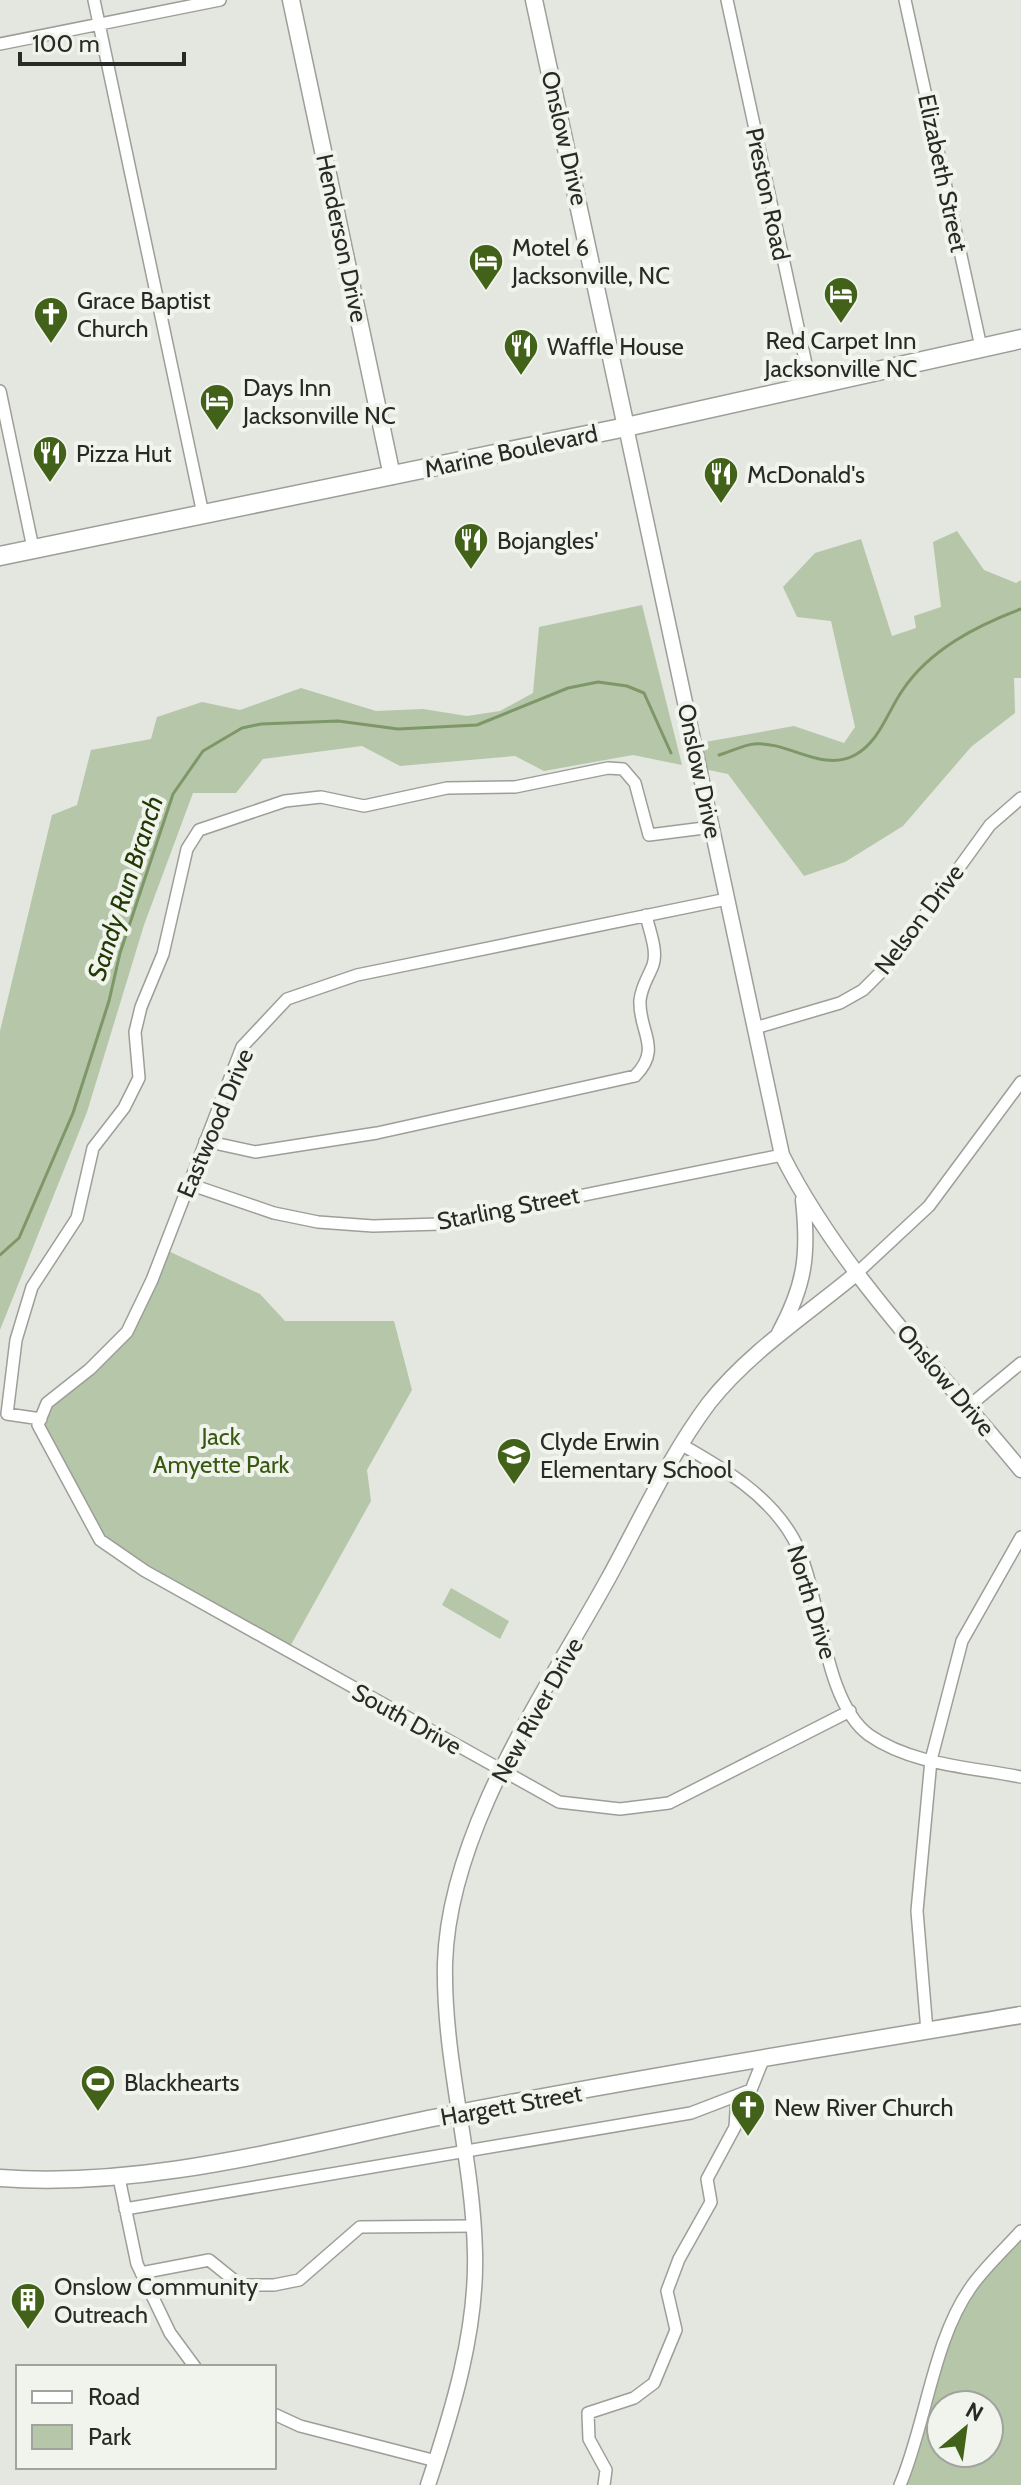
<svg xmlns="http://www.w3.org/2000/svg" width="1021" height="2485" font-family="Cabin,sans-serif">
<style>
.green{fill:#b6c6a8;fill-rule:evenodd}
.lines{fill:none;stroke-linecap:round;stroke-linejoin:round}
.stream{stroke:#7e9768;stroke-width:3}
.minor-casing{stroke:#9c9f99;stroke-width:14}
.tertiary-casing{stroke:#9c9f99;stroke-width:17}
.secondary-casing{stroke:#9c9f99;stroke-width:19}
.primary-casing{stroke:#9c9f99;stroke-width:21}
.minor{stroke:#fff;stroke-width:11}
.tertiary{stroke:#fff;stroke-width:14}
.secondary{stroke:#fff;stroke-width:16}
.primary{stroke:#fff;stroke-width:18}
.labels{text-anchor:middle;dominant-baseline:central;stroke-width:8;stroke-linejoin:round;paint-order:stroke}
.street-label{font-size:24px;fill:#282a27;stroke:#f0f4ed}
.poi-label{font-size:24px;fill:#282a27;stroke:#f0f4ed;text-anchor:start}
.park-label{font-size:24px;fill:#395812;stroke:#f0f4ed}
.water-label{font-size:26px;font-style:italic;fill:#223904;stroke:#f0f4ed}
</style>
<rect width="100%" height="100%" fill="#e3e7df"/>
<path class="green" d="M957 531 984 570 1016 583 1021 580V678H1014L1015 713 971 747 903 826 845 862 804 876 728 774 699 768 694 744 794 726 844 743 855 727 831 621 797 617 783 587 815 553 861 539 892 636 916 628 914 616 941 607 933 542Z
M642 605 682 765 633 755 544 771 515 756 400 766 362 746 263 759 236 793H193L144 925 87 1112 0 1330V1031L52 815 77 805 91 750 151 739 157 717 202 702 240 710 301 688 376 711 423 709 467 716 500 711 533 693 539 627Z
M164 1249 260 1294 285 1321H394L412 1390 367 1470 371 1501 287 1652 100 1540 38 1425 47 1403 127 1332Z
M451 1588 509 1621 500 1639 442 1605Z
M1021 2231V2485H900L945 2341 970 2287ZM941 2405H989V2453H941Z"/>
<g class="lines">
<path class="stream" d="M719 755C730 752 743 745 754 744 789 741 822 773 855 755 879 742 887 713 902 691 929 650 976 626 1021 609
M0 1255 19 1238 73 1113 109 1001 120 953 173 794 203 751 242 728 261 724 338 721 398 729 477 725 568 688 598 682 627 686 644 693 671 753"/>
<defs>
<path id="minor" d="M94 0 203 514
M727 0 811 387
M905 0 981 347
M0 44 220 0
M0 391 33 548
M727 899 357 975 287 999 242 1047 152 1280 127 1332 90 1369 47 1403 38 1425 100 1540 145 1571 559 1802 620 1809 669 1803 850 1711
M755 1028 840 1003 863 990 890 963 990 825 1021 798
M205 1141 255 1152 377 1133 635 1076C663 1048 638 1031 640 1000 642 985 648 978 653 965 658 950 649 930 646 915
M189 1184 274 1213 318 1222 373 1226 440 1224 782 1155
M857 1273 929 1206 1021 1082
M969 1406 1021 1363
M41 1419 7 1414 16 1340 32 1287 77 1218 93 1148 124 1108 139 1078 135 1032 141 1007 163 954 187 849 199 830 285 801 321 797 364 806 447 788 515 787 608 768 623 769 635 783 649 835 712 827
M682 1445C724 1469 768 1494 793 1538 821 1586 821 1700 869 1735 912 1765 971 1767 1021 1777
M927 2031 917 1911 931 1760 962 1641 1021 1537
M119 2178 137 2264 170 2333 195 2367
M125 2209 691 2113 751 2090 763 2060
M141 2273 209 2260 240 2285H274L299 2280 360 2227 473 2226
M274 2414 300 2426 436 2461
M604 2485 606 2470 589 2439 588 2413 634 2398 654 2383 676 2330 667 2291 679 2259 711 2202 707 2179 735 2127 737 2096
M900 2485C926 2424 933 2340 971 2287 985 2267 1005 2249 1021 2231"/>
<path id="tertiary" d="M626 427 782 1155C841 1272 938 1369 1021 1470
M779 1333C805 1285 809 1255 803 1200
M428 2485C452 2412 477 2332 475 2253 473 2156 443 2061 445 1963 449 1830 545 1693 608 1579 640 1521 669 1456 709 1403 749 1352 808 1314 857 1273"/>
<path id="secondary" d="M291 0 392 476
M534 0 626 427
M0 2178C151 2189 301 2144 448 2115 638 2078 830 2047 1021 2015"/>
<path id="primary" d="M0 556 626 427 1021 339"/>
</defs>
<use href="#minor" class="minor-casing"/>
<use href="#tertiary" class="tertiary-casing"/>
<use href="#secondary" class="secondary-casing"/>
<use href="#primary" class="primary-casing"/>
<use href="#minor" class="minor"/>
<use href="#tertiary" class="tertiary"/>
<use href="#secondary" class="secondary"/>
<use href="#primary" class="primary"/>
</g>
<defs>
<symbol id="hotel-pin" viewBox="-11 -11 22 30"><path d="M0 17L-7.5 6A9.5 9.5 0 1 1 7.5 6Z" fill="#416218" stroke="#f0f4ed"/><path d="M-6-4.5h1.5V1H6V5H4.5V3h-9V5H-6ZM-4 0a1.8 1.8 0 1 1 3.6 0ZM.5 0V-2.5h3Q6-2.5 6 0Z" fill="#fff"/></symbol>
<symbol id="church-pin" viewBox="-11 -11 22 30"><path d="M0 17L-7.5 6A9.5 9.5 0 1 1 7.5 6Z" fill="#416218" stroke="#f0f4ed"/><path d="M-1.2-6h2.4v3.5h3.3v2.4h-3.3V6h-2.4V-.1h-3.3v-2.4h3.3Z" fill="#fff"/></symbol>
<symbol id="restaurant-pin" viewBox="-11 -11 22 30"><path d="M0 17L-7.5 6A9.5 9.5 0 1 1 7.5 6Z" fill="#416218" stroke="#f0f4ed"/><path d="M-5-6h1v4h1v-4h1v4h1v-4h1v5L-1.5 .5V6h-2V.5L-5-1ZM5-6V6H3V1.5H1.5Q1.5-4 5-6Z" fill="#fff"/></symbol>
<symbol id="school-pin" viewBox="-11 -11 22 30"><path d="M0 17L-7.5 6A9.5 9.5 0 1 1 7.5 6Z" fill="#416218" stroke="#f0f4ed"/><path d="M0-5L7-2L0 1L-7-2ZM-4 1L0 2.5L4 1V4Q0 6-4 4Z" fill="#fff"/></symbol>
<symbol id="stadium-pin" viewBox="-11 -11 22 30"><path d="M0 17L-7.5 6A9.5 9.5 0 1 1 7.5 6Z" fill="#416218" stroke="#f0f4ed"/><path d="M0-5a6.5 5 0 1 0 0 10a6.5 5 0 1 0 0-10ZM-3.5-1.8h7v3.6h-7Z" fill="#fff"/></symbol>
<symbol id="building-pin" viewBox="-11 -11 22 30"><path d="M0 17L-7.5 6A9.5 9.5 0 1 1 7.5 6Z" fill="#416218" stroke="#f0f4ed"/><path d="M-4-6H4V6H1V3H-1V6H-4ZM-2.5-4.3h1.7v1.8h-1.7ZM.8-4.3h1.7v1.8H.8ZM-2.5-1h1.7V.8h-1.7ZM.8-1h1.7V.8H.8Z" fill="#fff"/></symbol>
</defs>
<g fill-rule="evenodd">
<use href="#hotel-pin" x="466" y="241" width="40" height="54"/>
<use href="#hotel-pin" x="821" y="274" width="40" height="54"/>
<use href="#church-pin" x="31" y="294" width="40" height="54"/>
<use href="#restaurant-pin" x="501" y="326" width="40" height="54"/>
<use href="#hotel-pin" x="197" y="381" width="40" height="54"/>
<use href="#restaurant-pin" x="30" y="433" width="40" height="54"/>
<use href="#restaurant-pin" x="701" y="454" width="40" height="54"/>
<use href="#restaurant-pin" x="451" y="520" width="40" height="54"/>
<use href="#school-pin" x="494" y="1435" width="40" height="54"/>
<use href="#stadium-pin" x="78" y="2062" width="40" height="54"/>
<use href="#church-pin" x="728" y="2087" width="40" height="54"/>
<use href="#building-pin" x="8" y="2280" width="40" height="54"/>
</g>
<g class="labels">
<g class="street-label">
<text transform="translate(565 138) rotate(77)">Onslow Drive</text>
<text transform="translate(943 173) rotate(78)">Elizabeth Street</text>
<text transform="translate(768 194) rotate(78)">Preston Road</text>
<text transform="translate(342 238) rotate(78)">Henderson Drive</text>
<text transform="translate(511 451) rotate(-12)">Marine Boulevard</text>
<text transform="translate(700 771) rotate(78)">Onslow Drive</text>
<text transform="translate(919 919) rotate(-53)">Nelson Drive</text>
<text transform="translate(215 1123) rotate(-67)">Eastwood Drive</text>
<text transform="translate(508 1208) rotate(-11)">Starling Street</text>
<text transform="translate(946 1380) rotate(50)">Onslow Drive</text>
<text transform="translate(812 1602) rotate(73)">North Drive</text>
<text transform="translate(537 1710) rotate(-61)">New River Drive</text>
<text transform="translate(407 1719) rotate(29)">South Drive</text>
<text transform="translate(511 2105) rotate(-10)">Hargett Street</text>
</g>
<g class="poi-label">
<text x="512" y="247">Motel 6<tspan x="512" dy="28">Jacksonville, NC</tspan></text>
<text x="77" y="300">Grace Baptist<tspan x="77" dy="28">Church</tspan></text>
<text x="841" y="340" text-anchor="middle">Red Carpet Inn<tspan x="841" dy="28">Jacksonville NC</tspan></text>
<text x="547" y="346">Waffle House</text>
<text x="243" y="387">Days Inn<tspan x="243" dy="28">Jacksonville NC</tspan></text>
<text x="76" y="453">Pizza Hut</text>
<text x="747" y="474">McDonald's</text>
<text x="497" y="540">Bojangles'</text>
<text x="540" y="1441">Clyde Erwin<tspan x="540" dy="28">Elementary School</tspan></text>
<text x="124" y="2082">Blackhearts</text>
<text x="774" y="2107">New River Church</text>
<text x="54" y="2286">Onslow Community<tspan x="54" dy="28">Outreach</tspan></text>
</g>
<g class="park-label">
<text x="221" y="1436">Jack<tspan x="221" dy="28">Amyette Park</tspan></text>
</g>
<g class="water-label">
<text transform="translate(125 888) rotate(-72)">Sandy Run Branch</text>
</g>
</g>
<rect x="16" y="2365" width="260" height="104" fill="#f0f4ed" stroke="#a0a39e" stroke-width="2"/>
<rect x="32" y="2391" width="40" height="12" fill="#ffffff" stroke="#a0a39e" stroke-width="2"/>
<text x="88" y="2405" font-size="24" fill="#282a27">Road</text>
<rect x="32" y="2425" width="40" height="24" fill="#b6c6a8" stroke="#a0a39e" stroke-width="2"/>
<text x="88" y="2445" font-size="24" fill="#282a27">Park</text>
<g transform="translate(965 2429) rotate(29)"><circle r="38" fill="#f0f4ed" stroke="#a0a39e" stroke-width="2"/>
<path d="M0-6L14 30L0 20L-14 30Z" fill="#416218"/>
<text y="-12" font-size="22" font-weight="bold" text-anchor="middle" fill="#282a27">N</text>
</g>
<path d="M20 52v12h164v-12" fill="none" stroke="#282a27" stroke-width="4"/>
<text x="32" y="52" font-size="24" fill="#282a27" stroke="#f0f4ed" stroke-width="6" paint-order="stroke">100 m</text>
</svg>
